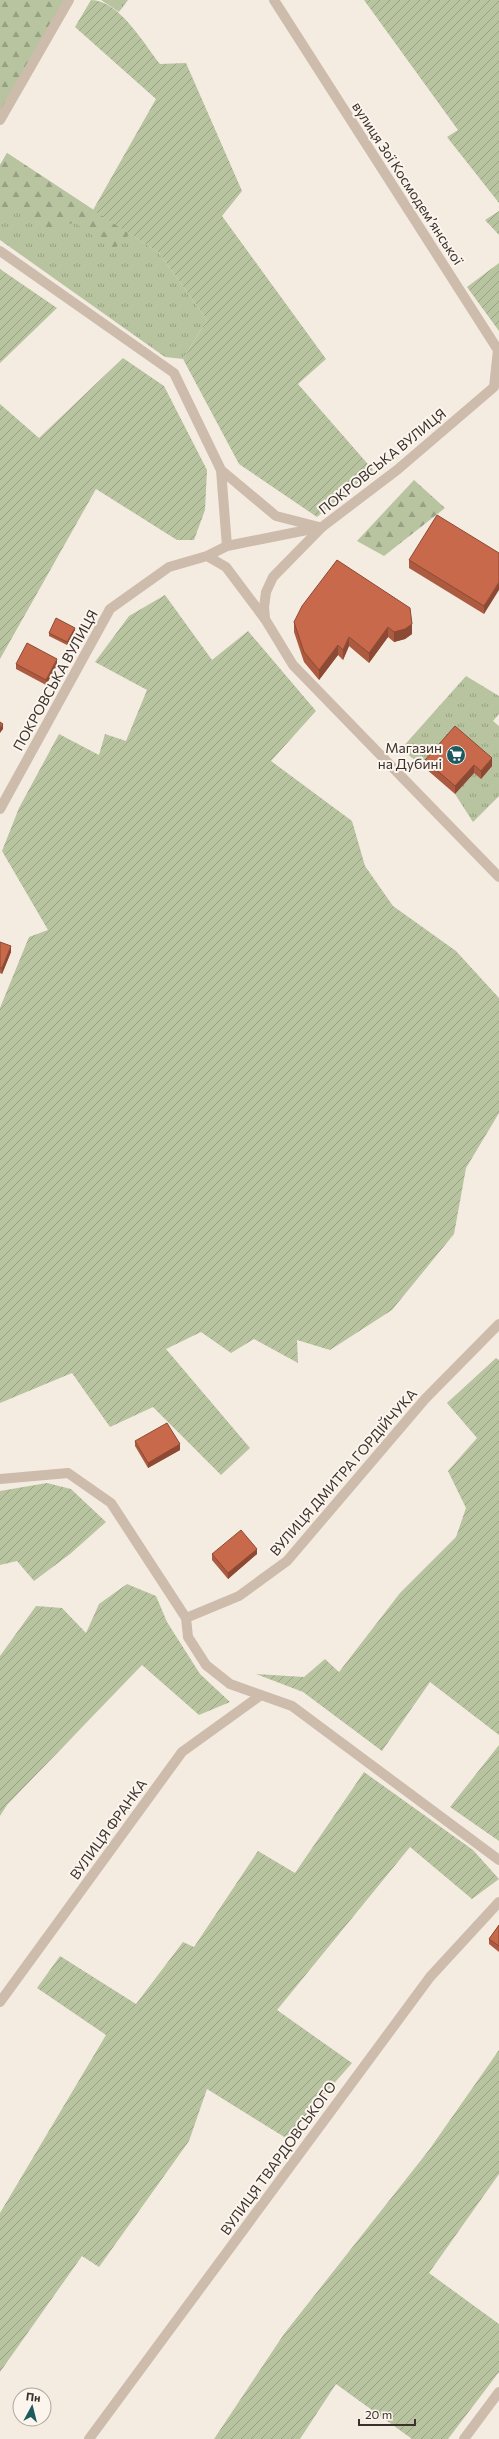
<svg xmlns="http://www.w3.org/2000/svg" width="499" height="2439" font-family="Commissioner,sans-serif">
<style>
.grass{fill:url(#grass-tufts)}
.forest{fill:url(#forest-firs)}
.garden{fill:url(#garden-furrows)}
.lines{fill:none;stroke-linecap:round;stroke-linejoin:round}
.minor{stroke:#cdbbac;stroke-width:10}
.tertiary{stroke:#cdbbac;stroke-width:10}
.wall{fill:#ac5a40}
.shaded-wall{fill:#8c4a34}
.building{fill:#c8694b;stroke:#8c4a34}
.labels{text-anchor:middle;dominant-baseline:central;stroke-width:4;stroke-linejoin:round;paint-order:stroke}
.street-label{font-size:14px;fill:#3b302b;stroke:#fbf5ee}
.poi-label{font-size:14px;fill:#3b302b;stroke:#fbf5ee;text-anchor:end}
</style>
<defs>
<pattern id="grass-tufts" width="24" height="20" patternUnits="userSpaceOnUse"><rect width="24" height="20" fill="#b8c4a0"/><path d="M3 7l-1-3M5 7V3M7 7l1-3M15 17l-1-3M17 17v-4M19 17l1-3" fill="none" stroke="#97a083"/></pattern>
<pattern id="forest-firs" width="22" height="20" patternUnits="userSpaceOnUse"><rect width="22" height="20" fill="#b8c4a0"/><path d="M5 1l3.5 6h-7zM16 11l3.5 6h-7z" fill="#97a083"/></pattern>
<pattern id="garden-furrows" width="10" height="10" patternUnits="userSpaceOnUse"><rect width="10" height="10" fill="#b8c4a0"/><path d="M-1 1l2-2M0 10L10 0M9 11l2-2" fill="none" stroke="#97a083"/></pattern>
</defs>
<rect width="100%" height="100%" fill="#f4ebe1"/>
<path class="grass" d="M101 0H128L119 12Z
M7 153 159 253 207 320 183 359 165 357 0 240V165Z
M466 676 499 696V714L493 721 499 726V796L473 822 455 794 474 773 455 734 425 768 401 749Z"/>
<path class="forest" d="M0 0H69L0 120Z
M7 153 130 234 113 250 74 222 47 235 15 208 0 217V165Z
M414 480 445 508 384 556 357 541Z"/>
<path class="garden" d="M91 0C119 0 144 44 160 64L186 63 242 191 222 216 326 359 298 384 373 470 317 517 239 464 183 359 207 320 159 253 93 210 156 99 75 27Z
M364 0H499V203L447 137 458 130Z
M499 211V235L485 220Z
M499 263V331L467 287Z
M0 269 57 308 0 363Z
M123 358 164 386 207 470 205 510 194 540H177L96 489 0 659V404L39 438Z
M165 595 212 660 248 631 316 711 271 761 352 821 365 866 393 906 456 951 499 998V1113L466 1168 454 1234 392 1310 330 1350 297 1340 298 1363 254 1339 231 1353 201 1332 166 1349 250 1448 221 1475 153 1407 110 1427 72 1373 0 1403V1008L29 937 48 930 2 851 19 808 59 734 99 755 105 734 126 741 147 690 95 662 129 616Z
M496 1358 499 1360V1735L430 1682 382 1751 303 1692 256 1674 304 1677 325 1659 339 1672 400 1593 456 1537 466 1508 448 1471 477 1438 447 1403Z
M47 1483 71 1489 106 1522 70 1554 34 1581 17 1561 0 1565V1491Z
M127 1584 156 1596 167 1622 200 1674 230 1702 199 1715 142 1665 7 1805 0 1816V1656L36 1606 62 1608 86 1633 99 1604Z
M499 1745V1841L450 1807Z
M364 1772 473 1850 499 1879 472 1899 410 1847 277 2010 352 2063 286 2138 207 2089 189 2141 99 2267 82 2256 0 2372V2213L106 2035 37 1988 60 1956 136 2004 183 1942 194 1947 258 1851 295 1873Z
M499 2050V2174L429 2273 499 2324V2372L448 2439H412L336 2384 300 2439H214L284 2334 429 2150Z"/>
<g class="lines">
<path class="minor" d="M0 120 69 0
M0 251 174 373 221 470 227 546
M221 470 276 516 319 527
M207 556 226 567 265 619
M0 809 110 609 169 567 207 556 227 546 322 527
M0 1479 68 1473 111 1503 186 1618 239 1596 287 1561 425 1399 499 1324
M186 1618 188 1637 206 1665 230 1684 292 1706 499 1860
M0 2002 182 1752 261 1695
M89 2439 430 1977 499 1902"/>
<path class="tertiary" d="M274 0 498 350 494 387 397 470 322 527 273 577 266 592 264 607 265 619 293 665 499 877
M464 2439 499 2392"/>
</g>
<path class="wall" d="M499 553 484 614 409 568V560Z
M337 560 412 634 405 639 394 642 388 637 369 663 349 646 343 660 338 655 319 680 304 662 294 632V622Z
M75 630 67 645 49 636V633Z
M16 664 57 665 46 685 16 669Z
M425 760 492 766 481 779 474 773 455 794 425 768Z
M0 942 11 952 2 974 0 973Z
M135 1441 180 1450 148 1468 135 1446Z
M212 1554H257L228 1579 212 1560Z
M499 1925V1952L489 1944V1939Z"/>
<path class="shaded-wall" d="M499 582V590L484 614V606Z
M412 624V634L405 639 394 642V632Z
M388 627V637L369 663V653Z
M75 628V630L67 645V642Z
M349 637V646L343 660V650Z
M338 645V655L319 680V670Z
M57 659V665L46 685V680Z
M3 724V729L0 733V728Z
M492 758V766L481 779V771Z
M474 765V773L455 794V786Z
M11 946V952L2 974V968Z
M180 1444V1450L148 1468V1463Z
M257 1549V1554L228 1579V1573Z"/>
<path class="building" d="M437 515 499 553V582L484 606 409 560Z
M337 560 410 608 412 624 405 629 394 632 388 627 369 653 349 637 343 650 338 645 319 670 304 652 294 622 302 606Z
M56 618 75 628 67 642 49 633Z
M27 643 57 659 46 680 16 664Z
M0 722 3 724 0 728Z
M455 726 492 758 481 771 474 765 455 786 425 760Z
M0 942 11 946 2 968H0Z
M167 1423 180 1444 148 1463 135 1441Z
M241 1530 257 1549 228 1573 212 1554Z
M499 1925V1946L489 1939Z"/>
<defs>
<symbol id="supermarket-disc" viewBox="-11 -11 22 22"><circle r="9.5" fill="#1f5a5e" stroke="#fbf5ee"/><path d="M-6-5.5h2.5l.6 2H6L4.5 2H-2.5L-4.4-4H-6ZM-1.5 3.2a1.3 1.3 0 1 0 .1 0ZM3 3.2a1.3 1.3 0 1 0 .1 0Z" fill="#fff"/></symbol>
</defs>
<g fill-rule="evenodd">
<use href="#supermarket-disc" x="445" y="744" width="22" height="22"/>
</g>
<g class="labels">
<g class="street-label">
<text transform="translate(408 183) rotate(57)">вулиця Зої Космодемʼянської</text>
<text transform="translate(382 461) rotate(-39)">ПОКРОВСЬКА ВУЛИЦЯ</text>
<text transform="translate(55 680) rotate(-61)">ПОКРОВСЬКА ВУЛИЦЯ</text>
<text transform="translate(343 1472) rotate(-49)">ВУЛИЦЯ ДМИТРА ГОРДІЙЧУКА</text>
<text transform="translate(108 1829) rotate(-54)">ВУЛИЦЯ ФРАНКА</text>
<text transform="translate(278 2158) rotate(-54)">ВУЛИЦЯ ТВАРДОВСЬКОГО</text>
</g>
<g class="poi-label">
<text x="442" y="747">Магазин<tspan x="442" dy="16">на Дубині</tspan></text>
</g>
</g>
<g transform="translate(32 2407) rotate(7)"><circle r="19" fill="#fbf5ee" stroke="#aea6a0"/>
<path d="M0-3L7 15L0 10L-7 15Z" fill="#1f5a5e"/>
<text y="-6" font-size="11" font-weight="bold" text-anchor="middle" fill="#3b302b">Пн</text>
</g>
<path d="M359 2419v6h56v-6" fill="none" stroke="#3b302b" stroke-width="2"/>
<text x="365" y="2419" font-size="12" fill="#3b302b" stroke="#fbf5ee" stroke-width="3" paint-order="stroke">20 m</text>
</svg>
